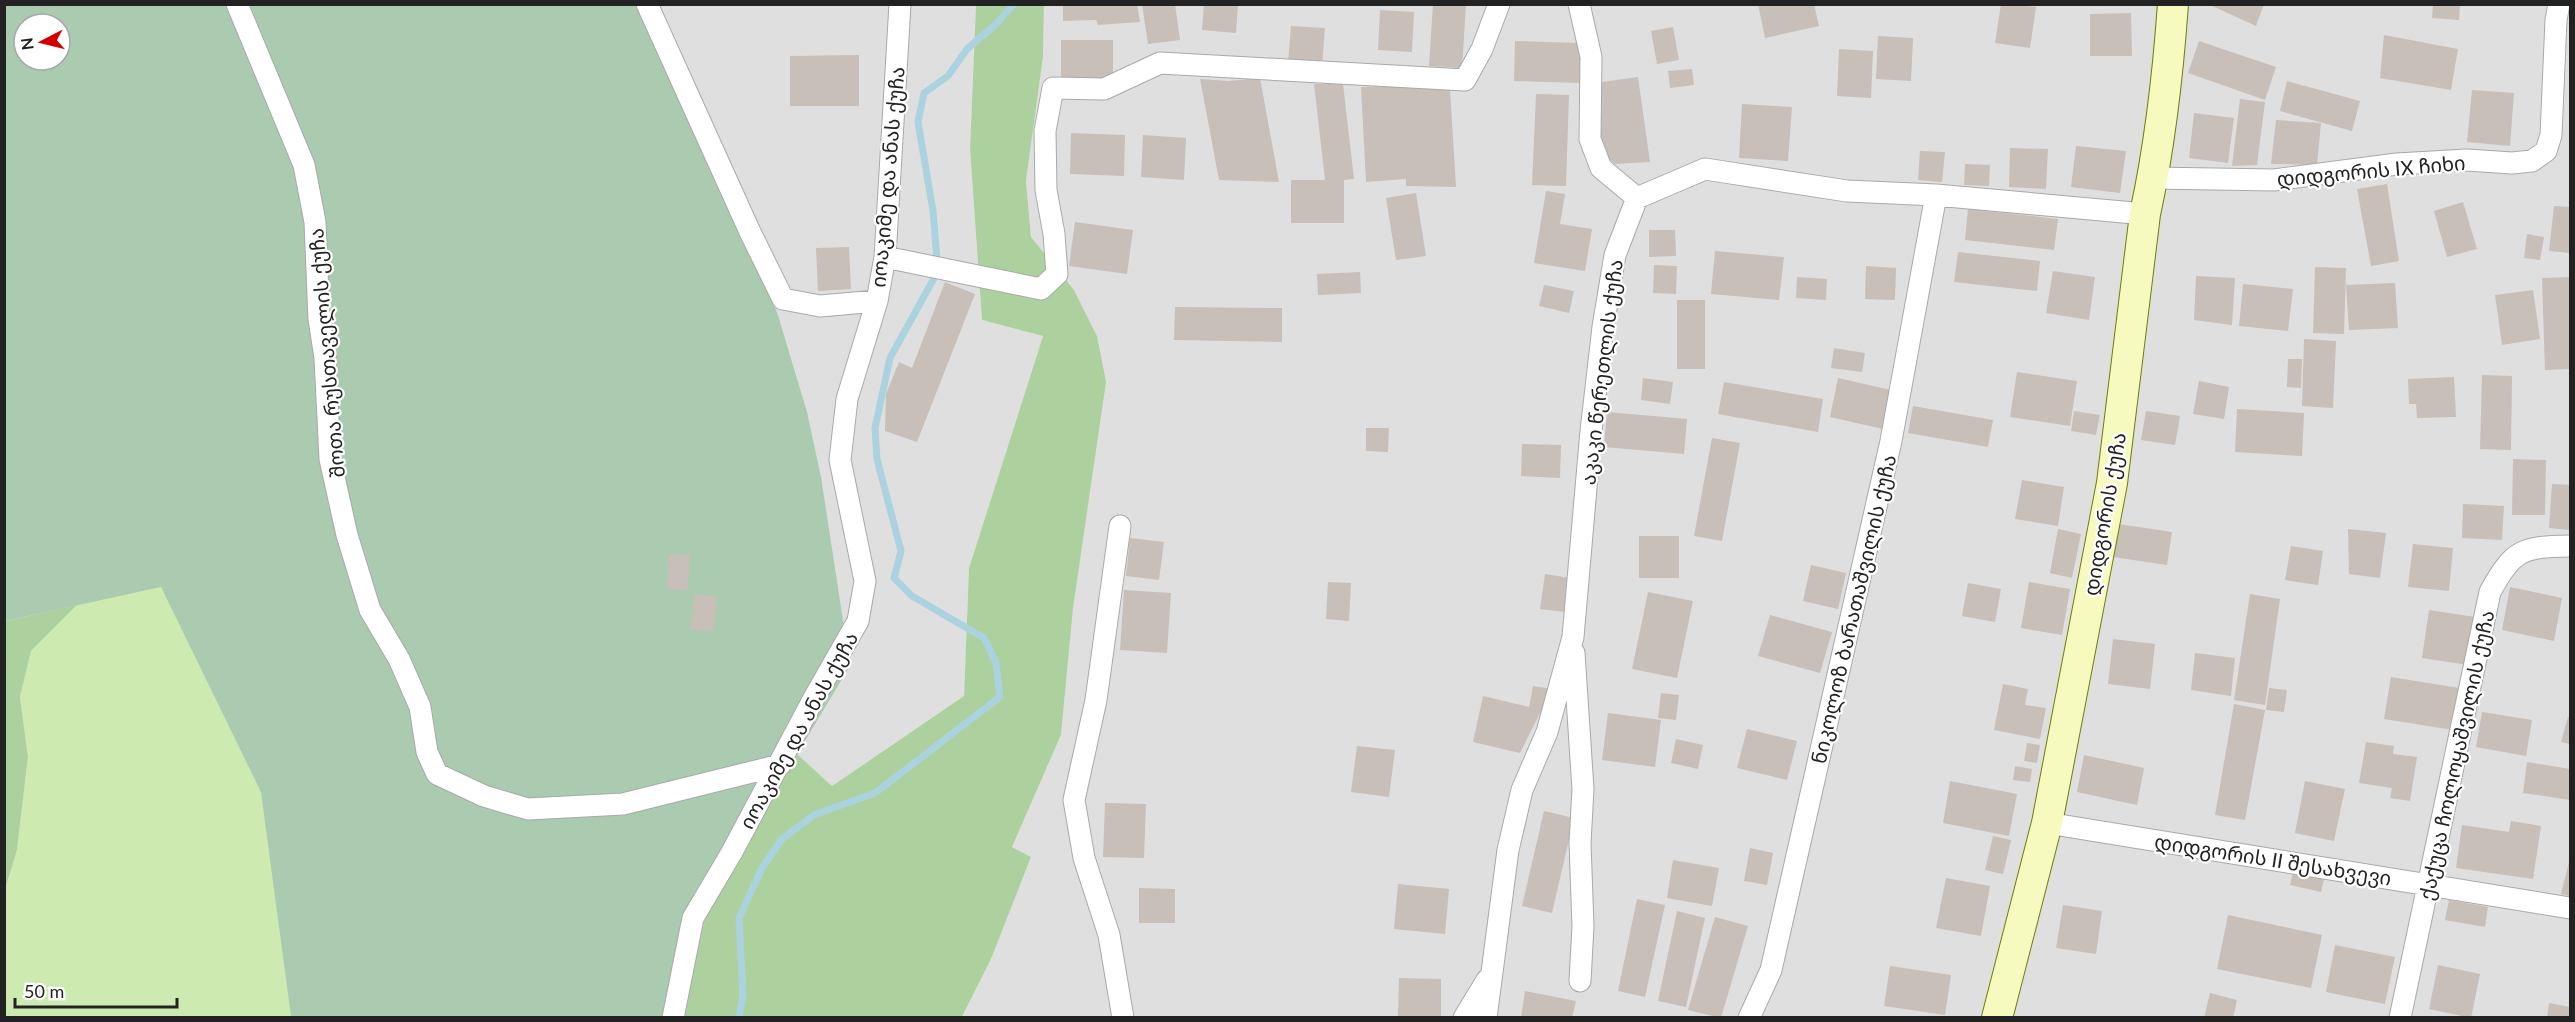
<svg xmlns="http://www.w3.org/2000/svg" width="2575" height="1022" font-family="Lato,'Noto Sans Georgian',sans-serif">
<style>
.residential{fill:#e0dfdf}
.grass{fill:#cdebb0}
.forest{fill:#add19e}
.cemetery{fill:#aacbaf;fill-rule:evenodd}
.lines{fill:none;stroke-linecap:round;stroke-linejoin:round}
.stream{stroke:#aad3df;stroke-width:7}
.building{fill:#c7bfb8}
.street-casing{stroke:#a9a9a9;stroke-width:23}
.secondary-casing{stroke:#707d05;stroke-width:32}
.street{stroke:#fff;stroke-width:21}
.secondary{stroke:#f7fabf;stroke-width:30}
.labels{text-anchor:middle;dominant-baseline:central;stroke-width:4.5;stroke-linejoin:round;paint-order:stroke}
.street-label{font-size:20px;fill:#222;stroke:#fff}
</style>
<rect width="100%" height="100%" fill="#f2efe9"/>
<path class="residential" d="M640 5H976L970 149 982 320 1043 336 969 568 964 696 832 786 797 754 850 666 777 312Z
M1044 5H2570V1017L962 1018 991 959 1031 857 1012 847 1061 735 1097 336 1074 290 1031 237 1026 181 1043 57Z"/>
<path class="grass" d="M161 586 262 793 291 1017 5 1018V890L17 850 28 757 20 697 31 651 77 605Z"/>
<path class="forest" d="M976 5H1044L1043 57 1026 181 1031 237 1074 290 1097 336 1106 382 1073 608 1061 735 1012 847 1031 857 991 959 962 1017 682 1018 709 901 797 754 832 786 964 696 969 568 1043 336 982 320 970 149Z
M77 605 31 651 20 697 28 757 17 850 5 890V621Z"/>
<path class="cemetery" d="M4 5H640L777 312 807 412 821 477 850 666 709 901 682 1017H291L261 792 161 587 5 621ZM24 24H60V60H24Z"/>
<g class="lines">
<path class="stream" d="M739 1018 743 996 739 918 762 868 782 839 814 815 875 793 1000 697 996 663 984 638 912 596 894 578 901 551 877 459 875 428 890 358 938 271 933 211 918 122 924 93 948 76 967 49 996 24 1014 4"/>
</g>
<path class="building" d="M1063 4H1137L1140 22 1098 25 1096 20 1063 21Z
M1142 4H1175L1180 40 1148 44Z
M1204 4H1238L1236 33 1202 30Z
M1433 4H1466L1462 68 1429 66Z
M1758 4H1814L1819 26 1765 38Z
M2001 4 2036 7 2030 48 1995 43Z
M2208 4H2264L2256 26Z
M2433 4H2460L2459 20 2432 18Z
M1380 10 1414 12 1412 52 1378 50Z
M2131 13 2132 56H2090V14Z
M1291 26 1325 28 1322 66 1288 63Z
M1673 27 1679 60 1657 64 1651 31Z
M2384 35 2458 49 2451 90 2380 78Z
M1878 36 1913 38 1911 81 1876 79Z
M1061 40H1113V79L1061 78Z
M1515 41 1581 43 1580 83 1514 81Z
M2199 41 2276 67 2265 100 2188 73Z
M1839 49 1873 51 1871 98 1837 96Z
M859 55V106H790V56Z
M1692 69 1694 85 1670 88 1668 71Z
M1638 77 1650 162 1615 164 1609 159 1601 138 1602 82Z
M1260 78 1279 182 1219 180 1200 79 1228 81Z
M2287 81 2360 101 2352 131 2280 111Z
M1314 84H1343L1354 179 1344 180V223H1291V180H1325Z
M1401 86 1450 89 1456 187 1406 186V179L1366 182 1361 87Z
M2472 90 2514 93 2510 146 2467 142Z
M1536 94 1569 95 1566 186 1532 185Z
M2240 99 2265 102 2257 165 2232 166Z
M1742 104 1792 107 1788 161 1739 158Z
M2194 113 2234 118 2228 163 2189 158Z
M2276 120 2321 123 2317 165 2271 164Z
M1071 133 1125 135 1124 176 1070 174Z
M1143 135 1186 138 1184 180 1141 177Z
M2076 146 2126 151 2120 193 2071 187Z
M2010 148 2048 149 2046 189 2009 187Z
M1920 151 1945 152 1942 182 1918 180Z
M1965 164 1990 165 1989 186 1964 185Z
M2387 184 2399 261 2371 266 2357 189Z
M1546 191 1565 194 1560 224 1592 229 1585 271 1534 263Z
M1416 193 1426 256 1396 260 1386 198Z
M2463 202 2477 249 2447 257 2434 211Z
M2554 206 2570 207V253L2549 251Z
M1968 209 2058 219 2054 250 1965 240Z
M1075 222 1133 230 1127 274 1069 266Z
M1649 230H1675L1676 256 1649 257Z
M2527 234 2544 237 2540 260 2524 258Z
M849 247 851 289 818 291 816 248Z
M1715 251 1784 257 1779 300 1711 294Z
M1958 252 2040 261 2037 291 1954 282Z
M1654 265 1677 266 1676 294 1653 293Z
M1866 266 1896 268 1895 300 1865 299Z
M2315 267 2346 268 2344 334 2313 333Z
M2053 271 2095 277 2089 320 2046 313Z
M1360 272 1361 293 1318 295 1317 274Z
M2196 276 2235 278 2232 325 2194 320Z
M1797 277 1827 279 1826 300 1796 298Z
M2570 277V369L2545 370 2542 278Z
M945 282 975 294 917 442 885 431 886 394 899 362 912 368Z
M2395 283 2398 328 2349 330 2346 285Z
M2243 284 2293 289 2288 331 2239 326Z
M1544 285 1574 291 1569 313 1539 306Z
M2533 290 2540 339 2502 345 2495 295Z
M1677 300H1705V369H1677Z
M1175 307 1282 308V342L1174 340Z
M2304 339 2336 341 2333 408 2302 406Z
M1834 348 1865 353 1862 372 1831 368Z
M2288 359H2302L2301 388 2287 387Z
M2017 372 2077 381 2070 426 2010 417Z
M2482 375 2512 376 2511 450 2480 449Z
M2454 377 2456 417 2417 418 2416 404H2409L2408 379Z
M1643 378 1673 382 1670 404 1641 400Z
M1838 378 1891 390 1883 429 1830 417Z
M2199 381 2229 387 2224 419 2193 414Z
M1724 382 1823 399 1818 432 1718 414Z
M1913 406 1993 420 1988 447 1908 433Z
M2237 409 2304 413 2302 456 2235 452Z
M2074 411 2100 415 2096 435 2071 431Z
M2146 411 2180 416 2175 445 2141 440Z
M1607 412 1687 419 1684 454 1604 447Z
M1366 428H1389L1388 452 1366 451Z
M1712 438 1740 443 1722 541 1694 536Z
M1522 444 1561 445 1560 478 1521 476Z
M2513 459 2546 460 2545 515H2512Z
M2022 480 2064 487 2058 526 2015 519Z
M2552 484 2570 485V530L2549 528Z
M2463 504 2504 506 2502 540 2462 538Z
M2118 524 2172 532 2167 565 2113 557Z
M2058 529 2081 534 2072 578 2050 573Z
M2348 529 2386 533 2380 578 2349 574Z
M1639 536H1679V578H1639Z
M1130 538 1164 542 1159 580 1126 576Z
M2413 544 2453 548 2449 591 2408 587Z
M2291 546 2323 551 2318 585 2285 580Z
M669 554 690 555 688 590 667 589Z
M1811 565 1846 573 1838 609 1803 601Z
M1545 574 1570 578 1565 612 1540 609Z
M1328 582 1351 583 1349 621 1326 619Z
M2029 582 2070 589 2062 635 2021 628Z
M1968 583 2001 589 1995 622 1962 616Z
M2510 587 2562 598 2554 641 2502 630Z
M1124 590 1171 593 1167 653 1120 650Z
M1648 592 1693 601 1677 678 1632 669Z
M695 594 717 597 713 632 690 629Z
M2250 594 2280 599 2265 705 2234 700Z
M2429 610 2475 617 2468 665 2422 658Z
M1770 615 1832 632 1820 673 1758 656Z
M2113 639 2155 644 2150 689 2108 684Z
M2195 653 2235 658 2231 696 2191 690Z
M2391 677 2459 688 2453 730 2384 719Z
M2003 684 2028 689 2025 705 2046 708 2040 739 1994 730Z
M1533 686 1552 689 1520 753 1473 742 1483 696 1529 707Z
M2269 688 2287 690 2284 712 2266 710Z
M1661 693 1679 695 1676 720 1658 718Z
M2234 704 2265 710 2245 820 2215 815Z
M2482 712 2532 720 2526 756 2476 747Z
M1608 713 1661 720 1655 767 1602 760Z
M2568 717H2570V744L2561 742Z
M1747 729 1797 741 1787 780 1737 768Z
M1676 739 1703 745 1698 769 1671 763Z
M2366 742 2394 746 2393 754 2417 757 2410 801 2390 798 2392 788 2359 783Z
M2027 743 2040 745 2037 763 2024 761Z
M1357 746 1395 750 1389 797 1351 792Z
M2084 755 2144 768 2137 805 2077 792Z
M2527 762 2570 769V800L2523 793Z
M2015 766 2032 769 2030 782 2013 780Z
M1950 781 2017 794 2009 836 1943 823Z
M2305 781 2345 789 2334 841 2295 833Z
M1105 803 1146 804 1144 858 1103 857Z
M1544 811 1574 818 1552 913 1522 906Z
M2511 821 2541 826 2533 879 2456 868 2462 825 2509 832Z
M1993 836 2011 840 2003 874 1985 870Z
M1750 848 1773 853 1767 885 1744 881Z
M2570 858V896L2561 894Z
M1673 860 1719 868 1712 906 1667 898Z
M2293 872 2324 879 2321 892 2290 885Z
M1946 878 1990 886 1981 936 1936 928Z
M1398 884 1449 889 1445 934 1394 929Z
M1139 888 1175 889V923H1139Z
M1637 899 1665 905 1645 997 1618 991Z
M2449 900 2488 907 2485 927 2445 920Z
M2063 905 2102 911 2096 954 2056 948Z
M1677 911 1705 918 1686 1007 1658 1001Z
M2228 915 2322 935 2311 988 2217 969Z
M1715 917 1748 926 1721 1018 1688 1010Z
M2335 945 2395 957 2385 1004 2326 992Z
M2438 965 2480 974 2471 1018 2429 1009Z
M1890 966 1951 975 1945 1015 1884 1006Z
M1399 978 1441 979V1016H1398Z
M1525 991 1576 1001 1572 1018H1521Z
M2210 993 2237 1000 2233 1018H2204Z
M2549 1003 2570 1007V1018H2547Z"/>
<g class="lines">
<defs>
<path id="street" d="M237 4 304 165 315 222 319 319 325 358 330 459 347 535 370 610 399 659 420 707 427 752 437 774 484 796 528 809 623 804 780 765
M647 4 750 232 783 299 820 306 877 301
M1579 4 1591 57 1590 139 1601 168 1637 198
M2153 178 2274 180 2397 164 2467 160 2512 163 2532 161 2546 151 2551 135 2556 20 2559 4
M885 257 1041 289 1057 274 1054 234 1046 190 1045 131 1053 88 1104 89 1160 63 1465 80 1482 49 1499 4
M1120 526 1096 700 1074 800 1084 858 1109 935 1123 1018
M1574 653 1583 789 1580 843 1583 926 1580 981
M2047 823 2570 908
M673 1018 693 918 732 852 814 698 858 621 865 581 840 460 847 399 877 301 885 257 900 4
M1464 1018 1487 980
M1486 1018 1508 850 1522 790 1547 732 1573 637 1591 431 1603 327 1615 255 1637 198 1705 169 1847 191 1936 195 2145 214
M1749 1018 1771 970 1891 441 1936 195
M2400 1018 2490 592C2514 548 2523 547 2570 546"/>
<path id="secondary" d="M1997 1018 2047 823 2112 483 2145 214C2160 145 2168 74 2173 4"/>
</defs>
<use href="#street" class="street-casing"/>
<use href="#secondary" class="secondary-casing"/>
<use href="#street" class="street"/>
<use href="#secondary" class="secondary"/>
</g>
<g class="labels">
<g class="street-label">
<text transform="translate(2371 170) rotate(-5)">დიდგორის IX ჩიხი</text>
<text transform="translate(887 177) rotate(-85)">იოაკიმე და ანას ქუჩა</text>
<text transform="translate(326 353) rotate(-95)">შოთა რუსთაველის ქუჩა</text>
<text transform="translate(1601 372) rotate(-83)">აკაკი წერეთლის ქუჩა</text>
<text transform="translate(2104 514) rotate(-80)">დიდგორის ქუჩა</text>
<text transform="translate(1853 609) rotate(-77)">ნიკოლოზ ბარათაშვილის ქუჩა</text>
<text transform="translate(798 730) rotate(-61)">იოაკიმე და ანას ქუჩა</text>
<text transform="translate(2456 755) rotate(-78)">ქაქუცა ჩოლოყაშვილის ქუჩა</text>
<text transform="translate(2273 859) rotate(9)">დიდგორის II შესახვევი</text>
</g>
</g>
<rect width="2575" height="1022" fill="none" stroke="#222222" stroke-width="12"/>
<g transform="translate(42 42) rotate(263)"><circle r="28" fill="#ffffff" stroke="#a7a7a7" stroke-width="1.5"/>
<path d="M0-4.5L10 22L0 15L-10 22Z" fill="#d40000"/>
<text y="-9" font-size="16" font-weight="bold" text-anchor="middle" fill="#222222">N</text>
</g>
<path d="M15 998v9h162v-9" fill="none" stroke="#222222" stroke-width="3"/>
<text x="24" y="998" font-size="18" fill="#222222" stroke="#ffffff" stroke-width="4.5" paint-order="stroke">50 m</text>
</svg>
